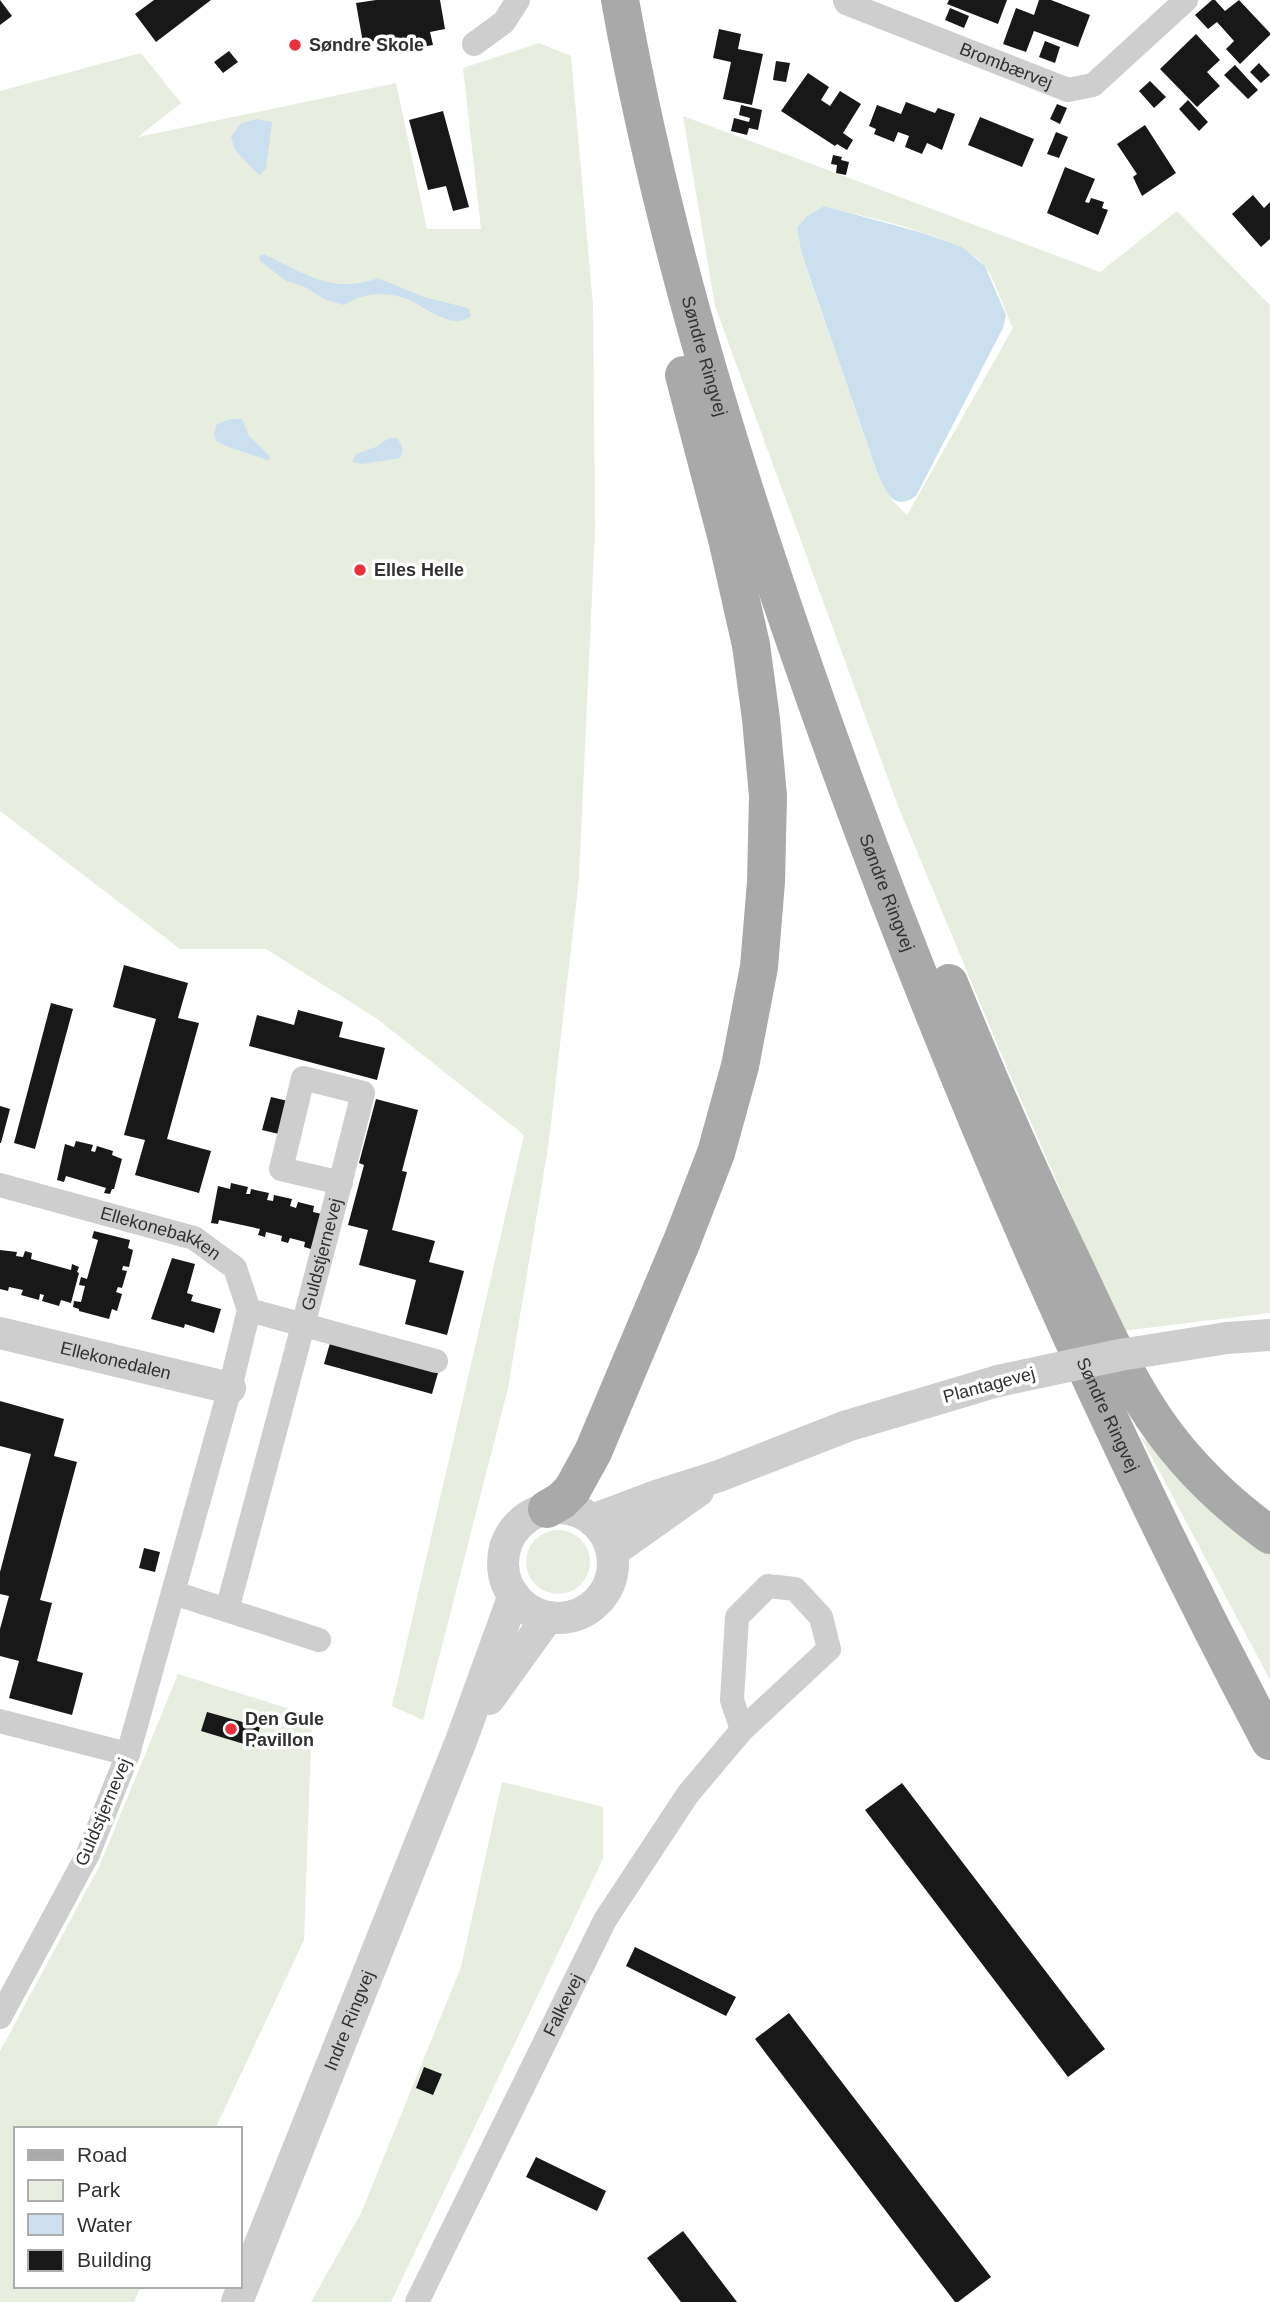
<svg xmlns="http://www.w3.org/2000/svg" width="1270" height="2302" font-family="Helvetica,sans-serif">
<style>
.green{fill:#e7eedf;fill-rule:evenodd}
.water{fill:#cbe0ee}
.building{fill:#181818}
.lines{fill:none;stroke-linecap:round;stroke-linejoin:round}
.minor{stroke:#cecece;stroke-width:24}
.tertiary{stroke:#cecece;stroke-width:32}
.primary{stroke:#a9a9a9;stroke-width:38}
.tertiary-bridge{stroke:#cecece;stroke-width:32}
.poi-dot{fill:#ec2f3c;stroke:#fff;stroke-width:2.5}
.labels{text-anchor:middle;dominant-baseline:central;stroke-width:7;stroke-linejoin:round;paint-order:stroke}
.poi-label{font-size:18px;font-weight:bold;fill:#313131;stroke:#fff;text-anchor:start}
.street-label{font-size:18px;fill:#313131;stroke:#fff}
</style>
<rect width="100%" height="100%" fill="#fff"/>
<path class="green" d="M539 43 571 56 593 305 595 529 579 878 549 1141 508 1388 423 1720 392 1706 524 1135 376 1018 266 949H180L0 811V91L141 53 181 103 138 137 396 83 427 229H481L463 68Z
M683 116 1100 272 1177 211 1270 305V1313L1122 1331 1005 1063 898 806 715 306ZM824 206C866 218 955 233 984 265 994 276 1005 313 1013 328L907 515 891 499 877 472 801 253 797 228Z
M1140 1435 1235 1526 1270 1549V1680Z
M526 1562a32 32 0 1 1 64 0a32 32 0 1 1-64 0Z
M178 1674 312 1716 304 1940 215 2129H16V2286H141L134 2302H0V2051L99 1867Z
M502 1782 603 1807V1859L391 2302H311L361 2213 461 1967Z"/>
<path class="water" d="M256 119 272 122 266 169 259 175 235 150 231 137 240 124Z
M824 206 923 233 962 247 985 266 1006 315 1003 328 916 496C892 513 886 490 877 472L801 252 797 228 806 217Z
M264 254C303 273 334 295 378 278L424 297 468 308 471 316C451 333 421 302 401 297 381 291 362 294 344 305L326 300 303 286 286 281 260 261 259 256Z
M231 419H242L249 436 271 457 268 461C251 453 231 450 216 441L214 433 217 424Z
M389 438H397C402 445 405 450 400 458L362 464 352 462 356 454 376 447Z"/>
<path class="building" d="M0 0 12 16 0 25Z
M154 0H211L156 42 135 14Z
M376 0H440L445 29 430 32 433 45 392 52 389 39 363 43 356 3Z
M949 0H1007L998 24 947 4Z
M1039 0H1051L1090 15 1078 47 1034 31 1026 52 1003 44 1016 8 1034 15Z
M1212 0H1215L1225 11 1239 0 1270 33V35L1240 64 1226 49 1234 41 1217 22 1208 29 1195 15Z
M950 8 969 16 964 28 945 20Z
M719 29 741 34 738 49 763 54 752 105 723 99 731 62 713 58Z
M1196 34 1220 60 1207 72 1220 86 1197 107 1160 69Z
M1045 41 1060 47 1055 63 1039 57Z
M229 51 238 62 223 73 214 62Z
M776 61 790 63 786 82 773 80Z
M1259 63 1270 75 1261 83 1250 72Z
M1235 65 1258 90 1248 99 1224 75Z
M808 73 829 87 821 100 830 106 840 91 861 104 843 133 853 140 847 150 837 144 835 146 781 111Z
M1150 81 1166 97 1154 108 1139 91Z
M1188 100 1208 122 1199 131 1179 109Z
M906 102 935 113 938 108 955 114 942 150 927 143 922 154 905 147 909 136 898 132 894 142 874 134 876 129 869 126 877 105 901 114Z
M1057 104 1067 108 1060 124 1050 119Z
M741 105 762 110 758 130 749 128 747 135 731 131 734 118 749 122 750 118 739 115Z
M443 111 469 207 453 211 446 186 428 190 409 120Z
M980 117 1034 139 1022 167 968 145Z
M1145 125 1176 173 1142 196 1133 177 1137 174 1117 144Z
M1056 132 1068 137 1059 158 1047 154Z
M833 155 842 157 841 160 849 162 846 175 836 173 837 165 831 164Z
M1065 167 1095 179 1085 202 1089 203 1091 198 1104 202 1102 208 1108 210 1098 235 1047 213Z
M1253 195 1264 208 1270 202V239L1261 247 1232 214Z
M124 965 188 983 178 1018 199 1023 167 1139 211 1151 199 1193 135 1175 145 1140 124 1135 156 1019 113 1007Z
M51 1003 73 1009 35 1149 14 1143Z
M298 1010 343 1022 339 1037 385 1048 377 1080 249 1046 257 1015 294 1025Z
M271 1097 288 1101 279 1134 262 1130Z
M376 1099 418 1110 402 1171 407 1172 392 1230 435 1241 429 1262 464 1271 447 1335 405 1324 416 1280 359 1265 368 1230 348 1225 364 1165 359 1163Z
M0 1106 10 1109 1 1143H0Z
M76 1141 93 1145 91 1151 95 1152 97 1146 113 1151 112 1155 122 1159 114 1189H112L110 1194 104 1193 106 1188 66 1176 64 1182 57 1180 65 1144 74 1147Z
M231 1183 248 1187 246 1194H250L251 1189 269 1193 267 1200 273 1201 274 1195 292 1199 290 1206 296 1208 298 1202 314 1206 313 1212 322 1214 311 1249 304 1247 305 1242 290 1238 288 1243 281 1241 282 1236 266 1232 265 1237 258 1235 260 1229 219 1220 218 1224 211 1223 218 1186 230 1189Z
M94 1231 130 1240 128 1248 133 1250 129 1267 123 1266 122 1270 127 1271 122 1288 118 1287 116 1292 122 1294 117 1311 112 1309 109 1319 79 1311V1309L73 1307 74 1301 81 1302 85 1286 79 1285 81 1277 87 1279 98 1240 92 1238Z
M0 1250 17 1252 16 1256 23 1257 25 1251 32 1253 31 1259 71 1270 72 1264 79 1267 77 1272 79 1273 71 1303 61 1300 59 1306 42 1301 44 1295 40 1294 39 1300 21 1295 23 1290 9 1287 8 1291 0 1289Z
M172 1258 195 1264 187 1293 193 1295 191 1301 221 1309 214 1333 185 1324 184 1328 151 1319Z
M330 1343 438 1373 432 1394 324 1364Z
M0 1401 64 1419 54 1456 77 1462 40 1600 52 1603 37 1661 83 1673 72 1715 9 1698 19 1661 0 1656V1629L9 1596 0 1594V1572L31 1454 0 1446Z
M144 1548 160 1552 155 1572 139 1568Z
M207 1712 260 1727 254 1747 201 1731Z
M902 1783 1105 2049 1068 2077 865 1810Z
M635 1947 736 1997 726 2016 626 1966Z
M789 2013 991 2277 958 2302H955L755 2039Z
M424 2067 442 2074 433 2095 416 2088Z
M536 2157 606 2191 597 2211 526 2177Z
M683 2231 737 2302H681L647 2258Z"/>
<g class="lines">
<g class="minor">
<path id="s1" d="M845 0 846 3 1068 90 1093 85 1186 0"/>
<path d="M474 44 504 22 518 0"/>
<path id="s2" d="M0 1185 194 1238 235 1268 249 1310 230 1388 128 1754 88 1854 0 2017"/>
<path d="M249 1310 436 1361"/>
<path d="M174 1593 319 1640"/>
<path id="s3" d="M227 1610C273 1438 320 1266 363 1093L303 1078 281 1169 341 1183"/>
<path d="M0 1721 128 1754"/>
<path id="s4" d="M417 2302 605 1920 688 1794 742 1730 829 1649 821 1617 795 1589 768 1586 737 1617 732 1700 742 1730"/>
</g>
<g class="tertiary">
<path id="s5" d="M0 1333 230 1388"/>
<path d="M1227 1338 1270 1335"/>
<circle cx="558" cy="1563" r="55"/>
<path d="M592 1520 659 1495 719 1476 847 1426 998 1381"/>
<path d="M612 1552 698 1491"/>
<path d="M489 1699 548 1617"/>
<path id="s6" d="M237 2302 461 1741 514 1595"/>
</g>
<g class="primary">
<path id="s7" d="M620 0C668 268 752 527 845 782 966 1111 1106 1432 1270 1741"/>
<path d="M949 983C987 1076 1027 1169 1071 1259 1094 1307 1115 1356 1143 1401 1175 1454 1220 1499 1270 1535"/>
<path d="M547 1509 561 1501 572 1490 593 1452 682 1241 716 1153 740 1066 759 967 766 882 768 796 761 719 751 645 728 543 684 375"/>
</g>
<path class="tertiary-bridge" d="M998 1381 1120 1355 1227 1338"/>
</g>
<g class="poi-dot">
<circle cx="295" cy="45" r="7"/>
<circle cx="360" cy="570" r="7"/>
<circle cx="231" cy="1729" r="7"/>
</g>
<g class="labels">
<g class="poi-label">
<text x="309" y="45">Søndre Skole</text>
<text x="374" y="570">Elles Helle</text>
<text x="245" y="1719">Den Gule<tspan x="245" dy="21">Pavillon</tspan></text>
</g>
<g class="street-label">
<text stroke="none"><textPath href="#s1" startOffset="175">Brombærvej</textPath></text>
<text stroke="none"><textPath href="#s7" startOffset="366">Søndre Ringvej</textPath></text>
<text stroke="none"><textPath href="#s7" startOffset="933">Søndre Ringvej</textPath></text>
<text stroke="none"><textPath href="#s2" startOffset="168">Ellekonebakken</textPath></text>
<text stroke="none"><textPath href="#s3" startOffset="368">Guldstjernevej</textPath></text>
<text stroke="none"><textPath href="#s5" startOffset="119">Ellekonedalen</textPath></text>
<text transform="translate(989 1385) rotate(-15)">Plantagevej</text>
<text stroke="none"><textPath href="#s7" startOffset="1500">Søndre Ringvej</textPath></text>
<text transform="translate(103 1812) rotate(-67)">Guldstjernevej</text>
<text stroke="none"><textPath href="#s4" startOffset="331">Falkevej</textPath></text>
<text stroke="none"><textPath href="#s6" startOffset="303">Indre Ringvej</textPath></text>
</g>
</g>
<rect x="14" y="2127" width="228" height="161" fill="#ffffff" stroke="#adadad" stroke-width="2"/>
<rect x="28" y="2150" width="35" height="10" fill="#a9a9a9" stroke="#adadad" stroke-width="2"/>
<text x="77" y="2162" font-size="21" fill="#313131">Road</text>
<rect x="28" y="2180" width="35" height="21" fill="#e7eedf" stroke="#adadad" stroke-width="2"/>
<text x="77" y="2197" font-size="21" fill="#313131">Park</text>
<rect x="28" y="2214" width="35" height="21" fill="#cbe0ee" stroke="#adadad" stroke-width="2"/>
<text x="77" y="2232" font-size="21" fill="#313131">Water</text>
<rect x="28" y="2250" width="35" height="21" fill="#181818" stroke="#adadad" stroke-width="2"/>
<text x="77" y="2267" font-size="21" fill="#313131">Building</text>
</svg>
